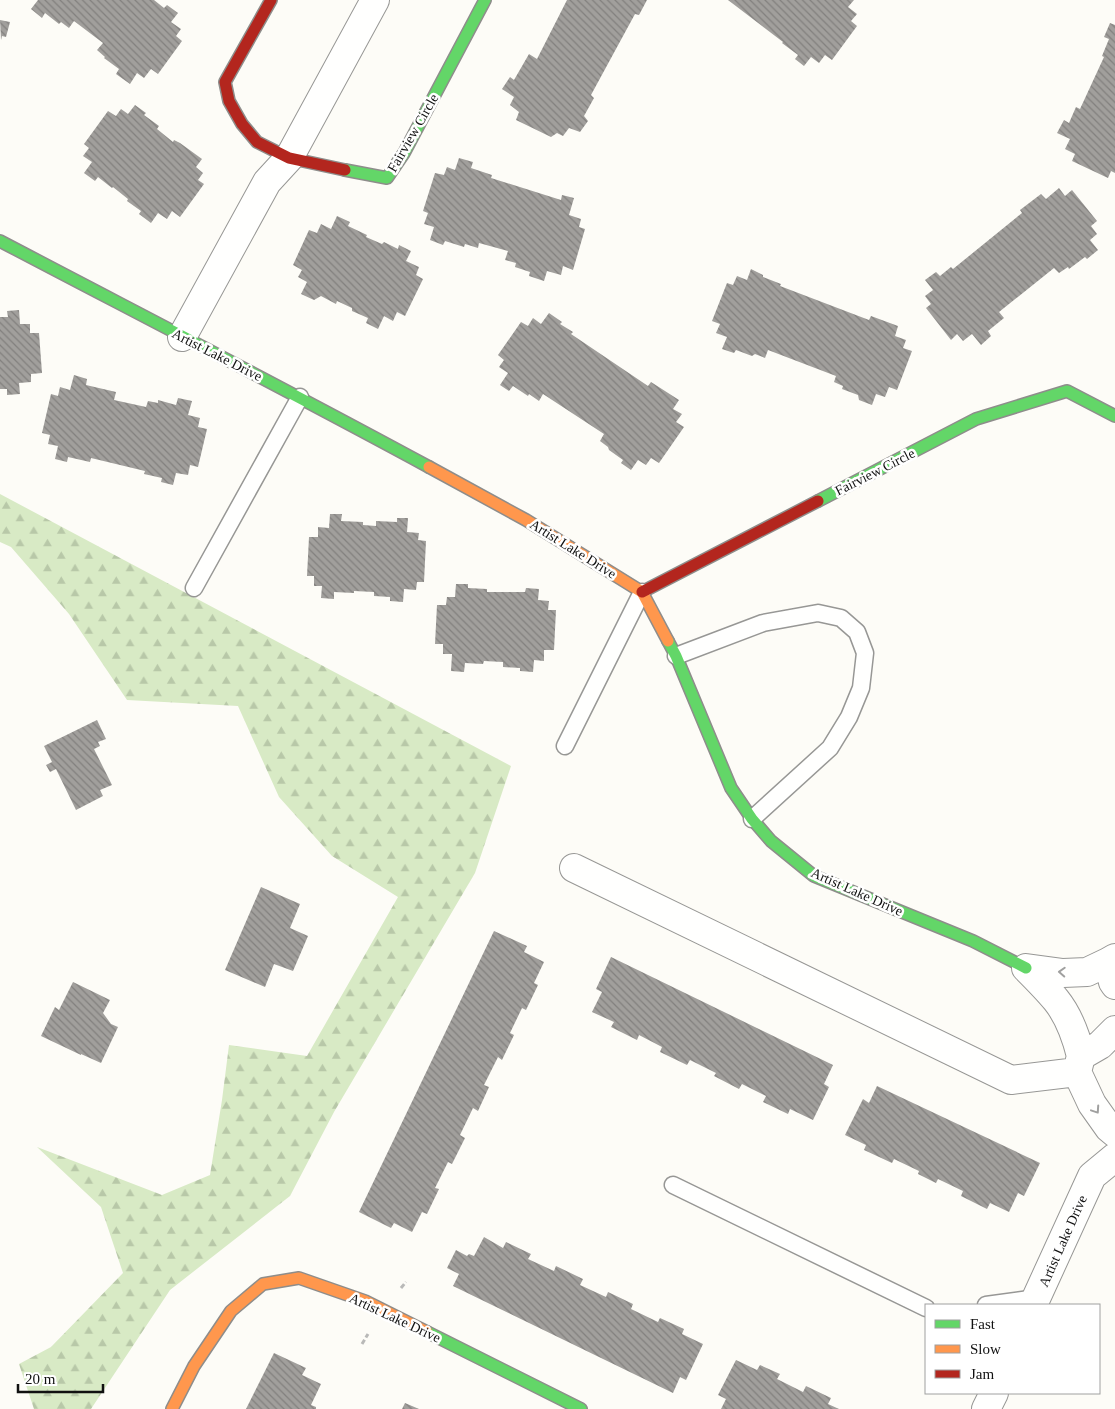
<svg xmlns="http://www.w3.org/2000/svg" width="1115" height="1409" font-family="'Times New Roman',serif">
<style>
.forest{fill:url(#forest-firs)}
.building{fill:url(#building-back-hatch)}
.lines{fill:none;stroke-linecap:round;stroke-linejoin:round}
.lane-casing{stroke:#979795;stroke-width:19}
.street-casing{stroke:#979795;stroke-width:30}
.fast-casing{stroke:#8e8d8b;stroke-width:14}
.slow-casing{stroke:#8e8d8b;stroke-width:14}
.jam-casing{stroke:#8e8d8b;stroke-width:14}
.path{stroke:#b9b9b8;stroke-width:3;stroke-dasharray:5 2.5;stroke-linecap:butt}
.lane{stroke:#fffffe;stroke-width:16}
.street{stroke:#fffffe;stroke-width:28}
.fast{stroke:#63d668;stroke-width:11}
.slow{stroke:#ff974d;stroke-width:11}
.jam{stroke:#b3261e;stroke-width:11}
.oneway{stroke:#a0a09f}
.labels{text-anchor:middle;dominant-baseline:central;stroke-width:5;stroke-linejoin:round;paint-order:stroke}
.street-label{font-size:14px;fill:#111;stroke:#fff}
</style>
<defs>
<pattern id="forest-firs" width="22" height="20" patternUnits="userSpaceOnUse" patternTransform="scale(1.25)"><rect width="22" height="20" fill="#d8eac5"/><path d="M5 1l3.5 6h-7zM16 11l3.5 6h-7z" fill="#b8c8a8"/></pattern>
<pattern id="building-back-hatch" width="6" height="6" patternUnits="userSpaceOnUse" patternTransform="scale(1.25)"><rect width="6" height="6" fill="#a19f9c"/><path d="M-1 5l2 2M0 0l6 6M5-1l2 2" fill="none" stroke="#82807e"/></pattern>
</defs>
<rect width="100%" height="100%" fill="#fdfcf7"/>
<path class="forest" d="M0 494 511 766 475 873 334 1112 290 1196 170 1290 91 1409H34L19 1364 51 1347 123 1273 101 1207 37 1147 162 1195 210 1175 222 1100 229 1045 307 1056 398 897 332 856 279 797 238 706 127 700 69 614 11 547 0 542Z"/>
<path class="building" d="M38 0H154L164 8 167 5 178 13 171 22 181 29 176 36 182 41 158 74 151 69 144 78 137 73 130 84 116 74 119 69 104 58 105 57 97 50 103 43 74 21 69 28 61 22 59 24 45 13 42 18 31 9Z
M567 0H647L639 15 635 14 591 95 594 98 584 116 588 121 580 132 569 128 563 136 557 133 551 137 516 120 519 112 510 105 514 97 502 89 510 77 514 80 529 54 537 59Z
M728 0H854L848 7 857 14 851 21 857 26 832 60 825 55 819 63 811 57 804 66 795 59 798 55 782 43 783 42Z
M0 20 10 22 6 37 2 36 1 40Z
M1110 23 1115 25V173L1111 171 1108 178 1072 161 1075 154 1065 149 1070 139 1057 133 1064 120 1069 123 1076 107 1080 109 1104 57 1102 56 1109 39 1104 37Z
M135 105 146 113 144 115 159 126 157 129 173 142 174 140 180 143 202 159 196 167 203 173 198 180 204 184 180 217 172 211 167 219 158 213 151 223 139 214 141 211 127 201 128 199 113 187 112 188 98 177 95 181 84 173 92 162 83 156 89 148 84 144 108 111 116 116 121 109 128 114Z
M459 158 473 162 471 168 492 175 491 178 561 200 562 195 574 198 569 215 581 219 579 227 585 229 573 270 563 266 561 275 547 271 544 281 529 276 530 272 515 267 516 263 505 260 508 251 479 243 478 248 465 244 464 247 445 241 443 245 430 240 434 227 424 224 428 213 423 211 435 173 444 175 447 167 455 170Z
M1059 188 1065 196 1072 190 1097 221 1091 226 1097 234 1090 240 1098 250 1087 259 1085 257 1069 269 1068 267 1059 273 1054 268 999 312 1004 318 988 331 991 336 981 345 972 334 963 341 957 334 951 340 926 308 931 304 925 296 933 290 925 280 936 272 940 276 951 267 953 269 1022 213 1020 210 1041 194 1046 199Z
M337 216 350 222 348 226 367 235 366 237 382 244 384 242 398 249 399 245 411 251 406 261 419 267 416 275 423 279 405 316 397 312 393 321 384 316 378 329 366 323 368 318 352 311V308L337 301 336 304 321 296 314 300 301 294 307 282 298 277 302 270 293 265 309 230 317 233 321 224 331 229Z
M751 269 763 275V277L781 284 780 286 869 320 871 316 898 326 895 336 906 340 903 348 912 351 897 390 889 387 885 397 876 394 872 405 859 400 858 395 842 389 843 386 834 382 836 376 768 350 765 358 755 354 752 356 736 350 734 353 722 349 727 337 716 333 720 324 712 321 727 283 733 285 737 276 747 280Z
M19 310 20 324H30V333H39L42 373 31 374V382L19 383 20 394 7 395V389H0V317H8L7 311Z
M549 313 562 322 560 324 573 332 571 334 648 386 651 382 679 400 673 409 682 414 676 422 684 427 659 463 651 458 646 465 638 460 631 470 621 463 623 460 609 450 608 447 600 441 604 434 543 394 539 401 529 394 528 396 513 386 509 391 500 385 508 373 499 367 504 360 498 355 521 322 528 326 533 318 541 324Z
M74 375 87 379 86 385 116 392 114 400 146 407 148 401 158 403V400L176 405 178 398 192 401 188 415 200 418 198 427 207 429 198 467 190 465 188 475 176 473 173 485 161 482 162 478 144 474 145 471 91 458 90 462 68 457 67 462 55 459 58 446 48 444 50 435 42 433 51 394 58 396 60 387 70 390Z
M330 514H342L341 521 363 522V525L376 526V521L397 522V518H408L407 532 419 533 418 540 426 541 424 582H417L416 590 404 589 403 602 390 601V597L374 596V592L354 591V593L334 592V599L321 598 322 586H314V576H307L309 537H318V527L329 528Z
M456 584H468V588L487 589V592H525L526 588 539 589 538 600 549 601 548 610H556L554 650H544V661L534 660 533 672 520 671V668L503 667V662L484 661 483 664 465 663 464 672 451 671 452 654H443V644H435L437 605H446L447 597H455Z
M97 720 106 739 98 742 100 746 94 749 112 785 100 790 103 796 76 810 56 769 50 772 46 765 52 762 44 746Z
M261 887 300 904 290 928 308 936 293 971 274 964 265 987 225 970Z
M494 931 527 946 524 952 544 962 534 983 538 985 526 1010 522 1008 510 1033 514 1035 502 1060 498 1057 484 1085 489 1087 478 1111 473 1108 460 1135 465 1138 452 1164 448 1162 435 1188 439 1189 427 1214 422 1212 412 1232 394 1223 391 1228 359 1212Z
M611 957 833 1065 824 1084 829 1087 813 1120 790 1109 788 1114 763 1102 766 1096 742 1084 739 1089 714 1076 716 1073 690 1060 687 1065 660 1052 662 1047 639 1035 637 1040 611 1027 614 1022 592 1012 602 992 596 989Z
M73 982 110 1000 103 1013 111 1024 118 1027 101 1063 81 1054V1055L41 1036 55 1007 59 1010Z
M877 1086 1040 1163 1024 1196 1018 1193 1009 1212 990 1203 987 1209 961 1196 963 1191 938 1179 936 1183 918 1174 919 1171 894 1159 892 1163 864 1150 866 1145 845 1135 863 1099 869 1103Z
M484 1237 503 1248 506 1242 531 1254 528 1259 554 1271 556 1266 583 1279 580 1285 606 1297 608 1292 633 1304 631 1309 658 1322 660 1318 684 1329 682 1334 703 1344 686 1380 680 1377 673 1393 453 1286 459 1274 447 1268 456 1250 467 1256 469 1254 474 1256Z
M274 1353 306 1368 302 1375 321 1384 311 1405 316 1407V1409H246Z
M736 1360 757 1370 760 1365 780 1374 777 1379 803 1392 806 1386 831 1398 828 1404 839 1409H721L726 1399 718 1395Z
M405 1403 419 1409H402Z"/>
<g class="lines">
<defs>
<path id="lane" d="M194 588 300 397
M676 656 763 623 818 613 841 618 857 632 865 653 861 688 849 717 830 748 752 819
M565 746 642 592
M673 1185 926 1308
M986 1305 1037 1298"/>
<path id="street" d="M182 337 267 182 289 158 375 0
M574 868 1011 1080 1077 1072
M1115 958 1108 962 1113 982 1115 985
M1115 1030 1100 1045 1081 1056 1077 1072 1092 1104 1109 1128 1115 1133
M1081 1056C1076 1036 1069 1016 1056 1000 1047 989 1036 978 1026 968L1063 973 1087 972 1108 962
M1033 1305 1092 1176 1115 1157
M986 1409 994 1393"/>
<path id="fast" d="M345 170 387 178 404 153 485 0
M0 241C143 316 287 390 429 467
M818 501 976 419 1067 391 1115 416
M668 641 676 656 731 788 752 819 771 841 814 876 973 941 1026 968
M427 1332 581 1409"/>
<path id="slow" d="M429 467 526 520 642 592 668 641
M172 1409 194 1366 231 1311 263 1284 299 1278 365 1301 427 1332"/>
<path id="jam" d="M271 0 225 82 229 101 242 124 257 142 289 158 345 170
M642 592 818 501"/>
</defs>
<use href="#lane" class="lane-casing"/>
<use href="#street" class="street-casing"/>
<use href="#fast" class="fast-casing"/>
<use href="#slow" class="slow-casing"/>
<use href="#jam" class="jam-casing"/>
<path class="path" d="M401 1288 406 1282
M362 1344 368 1334"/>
<use href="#lane" class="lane"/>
<use href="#street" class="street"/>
<use href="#fast" class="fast"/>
<use href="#slow" class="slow"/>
<use href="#jam" class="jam"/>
</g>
<defs><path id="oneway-chevron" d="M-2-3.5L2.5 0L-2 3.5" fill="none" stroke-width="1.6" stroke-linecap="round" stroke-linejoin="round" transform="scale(1.25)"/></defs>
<g class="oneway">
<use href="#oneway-chevron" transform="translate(1062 972) rotate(-177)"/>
<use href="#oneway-chevron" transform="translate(1096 1110) rotate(56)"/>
</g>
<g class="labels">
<g class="street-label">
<text transform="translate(413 133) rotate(-60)">Fairview Circle</text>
<text transform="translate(217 355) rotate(27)">Artist Lake Drive</text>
<text transform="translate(875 472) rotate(-27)">Fairview Circle</text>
<text transform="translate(573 549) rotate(32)">Artist Lake Drive</text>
<text transform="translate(857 892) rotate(24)">Artist Lake Drive</text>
<text transform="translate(1063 1241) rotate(-66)">Artist Lake Drive</text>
<text transform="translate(395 1318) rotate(25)">Artist Lake Drive</text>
</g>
</g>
<rect x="925" y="1304" width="175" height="90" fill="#ffffff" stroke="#a0a0a0"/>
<rect x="935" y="1320" width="25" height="8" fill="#63d668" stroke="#a0a0a0"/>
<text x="970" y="1329" font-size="15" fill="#111111">Fast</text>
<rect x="935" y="1345" width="25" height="8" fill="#ff974d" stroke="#a0a0a0"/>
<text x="970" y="1354" font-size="15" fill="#111111">Slow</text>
<rect x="935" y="1370" width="25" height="8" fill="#b3261e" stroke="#a0a0a0"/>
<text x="970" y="1379" font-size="15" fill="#111111">Jam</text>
<path d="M18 1384v8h85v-8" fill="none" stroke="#111111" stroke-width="2.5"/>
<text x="25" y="1384" font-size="15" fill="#111111" stroke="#ffffff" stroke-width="4" paint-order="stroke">20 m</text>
</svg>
